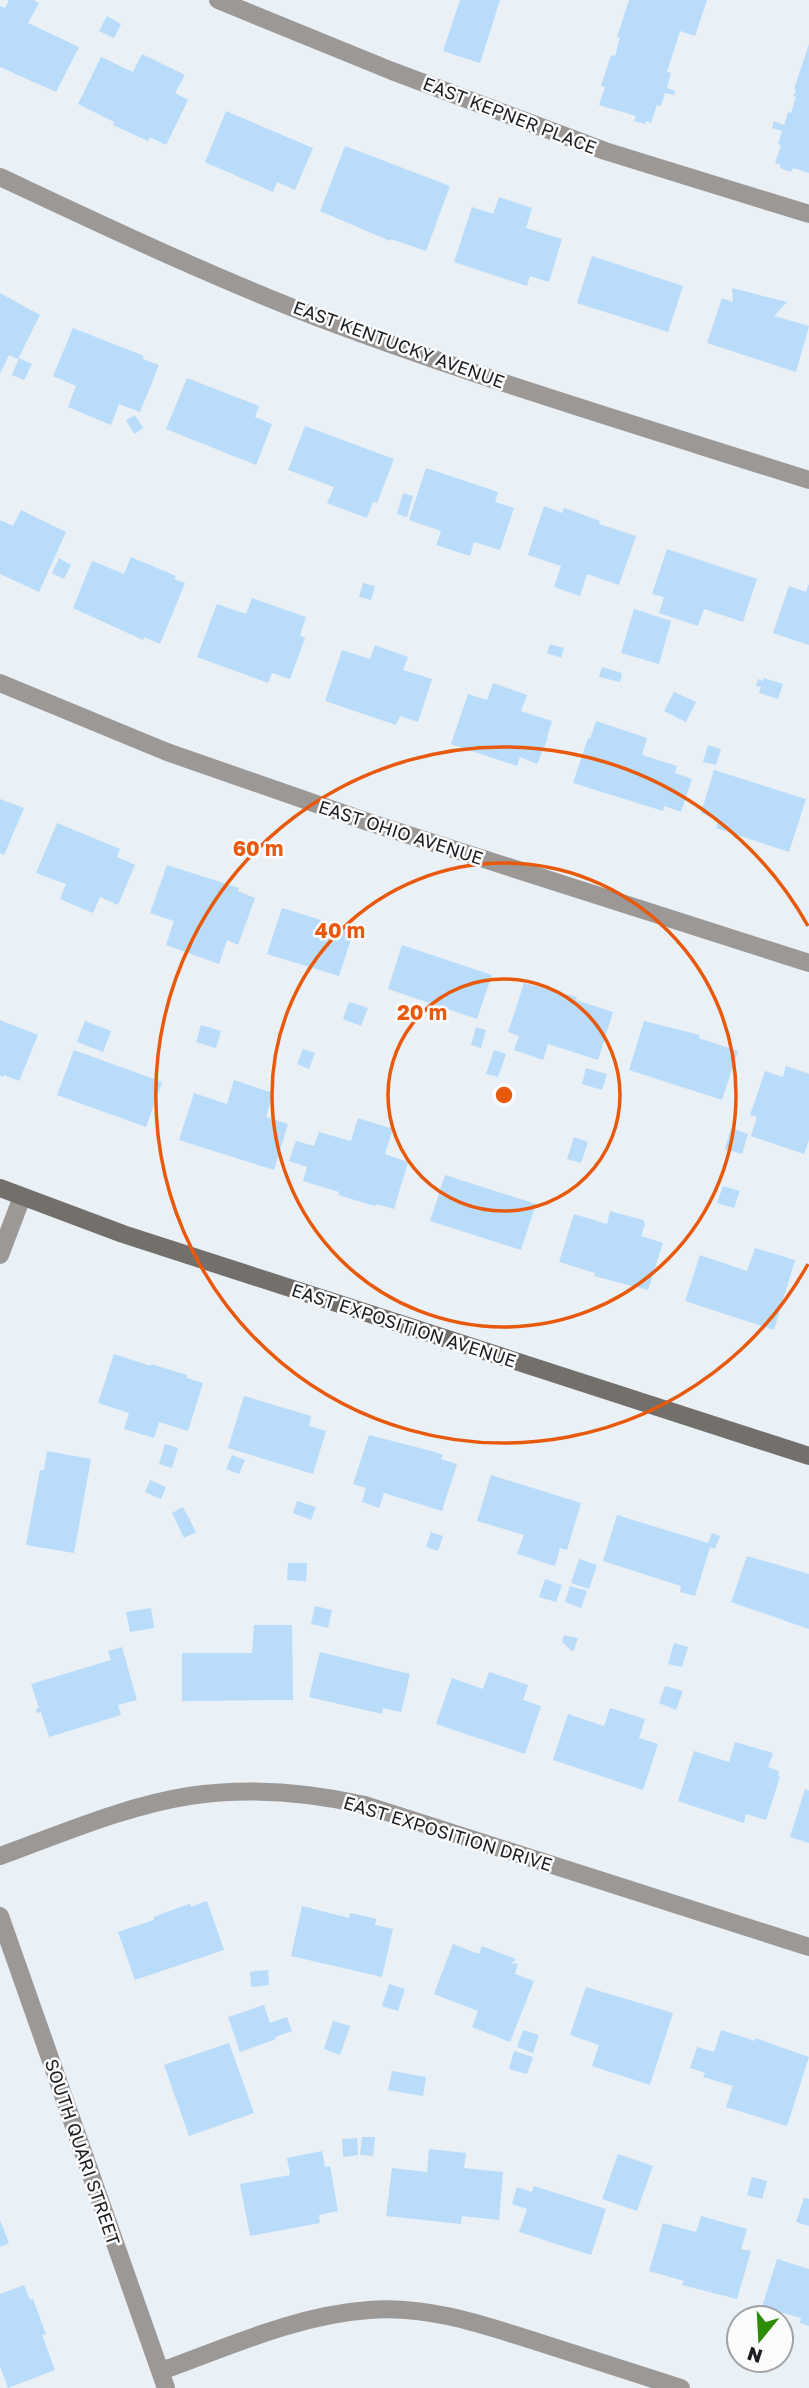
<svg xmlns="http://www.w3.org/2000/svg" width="809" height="2388" font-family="'Golos Text',sans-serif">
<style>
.building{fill:#b9dcfa}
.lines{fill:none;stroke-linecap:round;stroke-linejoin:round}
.street{stroke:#9b9896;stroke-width:18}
.secondary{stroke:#736f6b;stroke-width:18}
.ring{fill:none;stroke:#e8590c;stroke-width:3.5}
.labels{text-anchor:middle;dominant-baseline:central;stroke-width:5;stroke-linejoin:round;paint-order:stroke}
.street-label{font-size:18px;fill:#1c1e20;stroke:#fbfcfe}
.centre{fill:#e8590c;stroke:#fbfcfe;stroke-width:3.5}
.ring-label{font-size:21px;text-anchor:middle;font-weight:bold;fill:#e8590c;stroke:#fbfcfe;stroke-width:5;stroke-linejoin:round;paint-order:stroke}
</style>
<rect width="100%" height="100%" fill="#e9f0f6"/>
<path class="building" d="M9 0H33L39 3 28 23 79 47 56 92 0 67V6L5 8Z
M460 0H500L480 63 443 51Z
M629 0H707L695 36 680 31 667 72 671 73 667 88 675 91 674 95 665 93 661 106 657 105 651 123 646 121 645 124 634 121 636 116 599 105 605 87 601 86 611 55 615 56 620 38 617 37Z
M107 16 121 24 114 38 99 31Z
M809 44V173L793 168 791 172 780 168 781 165 775 163 781 145 778 144 782 131 772 128 774 121 784 125 788 112 791 113 796 97 793 96 796 90 794 89Z
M142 54 185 75 175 93 188 100 166 145 150 137 148 141 113 125 114 122 78 104 101 57 133 72Z
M226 111 313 148 295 190 277 182 273 192 205 162Z
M345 146 450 186 426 251 391 239 390 241 320 211Z
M499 197 532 208 526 228 562 239 549 282 530 276 527 286 454 262 472 207 493 214Z
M592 256 683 286 668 332 577 303Z
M732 288 787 302 774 316 809 326 796 372 707 343 722 298 733 302Z
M0 293 40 315 18 359 9 355 0 374Z
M73 328 139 354 144 356 143 359 159 365 140 412 119 404 111 425 68 407 76 386 53 376Z
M19 358 32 364 24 380 12 375Z
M187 378 259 406 255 417 272 424 256 465 166 429Z
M135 415 143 428 134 434 126 420Z
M305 426 394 459 377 503 373 502 367 518 327 503 334 487 288 470Z
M426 468 498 492 495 502 514 508 500 550 474 542 470 556 436 545 441 531 409 520Z
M403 493 413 496 407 517 397 514Z
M544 506 562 513 564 508 570 510 600 521 599 524 636 536 619 585 587 574 580 596 554 587 561 566 528 555Z
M21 510 66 532 39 592 0 574V520L13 526Z
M667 549 757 579 743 622 704 609 698 626 659 613 664 597 652 594Z
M131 557 176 576 174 579 185 583 160 644 144 637 143 640 73 608 92 561 124 574Z
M59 558 71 565 64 579 52 573Z
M363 583 375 586 371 600 359 597Z
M808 585H809V645L773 633 789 586 806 592Z
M252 598 306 617 300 635 305 638 290 679 272 673 268 683 197 657 217 604 246 614Z
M634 609 671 621 659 664 621 653Z
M550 644 564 648 561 658 547 653Z
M375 645 408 657 403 670 432 679 418 722 400 716 396 725 325 701 342 650 370 659Z
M602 667 622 673 620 682 599 677Z
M764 678 783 684 778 699 759 693 761 687 756 686 758 679 763 681Z
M493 683 527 695 521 711 552 721 547 737 548 738 537 764 520 757 517 766 451 744 468 694 487 700Z
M674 692 696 702 686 722 664 711Z
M596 721 647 738 642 755 677 766 675 773 692 779 681 812 664 806 663 811 573 783 588 738 590 739Z
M708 745 721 749 716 765 703 762Z
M714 770 806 799 789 852 716 828 719 819 701 813Z
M0 799 24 808 4 855 0 853Z
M57 823 120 849 117 857 135 865 118 905 100 897 93 913 60 899 66 884 36 873Z
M167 865 239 888 238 891 255 898 238 945 227 940 219 964 166 945 174 921 150 913Z
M282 908 354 930 339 976 267 954Z
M402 945 492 975 477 1019 388 989Z
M524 983 577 997 576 1000 613 1012 598 1060 548 1044 543 1060 514 1050 519 1036 508 1032Z
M349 1002 368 1008 361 1026 343 1019Z
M0 1020 38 1035 19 1081 4 1075 3 1077 0 1076Z
M85 1021 111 1031 103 1052 77 1042Z
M644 1021 700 1035 699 1038 738 1051 722 1100 629 1070Z
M201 1025 221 1031 216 1048 196 1042Z
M476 1027 486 1030 481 1048 471 1045Z
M303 1049 315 1053 309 1069 297 1064Z
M74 1050 162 1082 146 1127 57 1095Z
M494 1050 506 1054 498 1077 486 1074Z
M786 1066 809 1074V1140L804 1154 751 1136 757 1117 750 1115 765 1071 783 1077Z
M586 1068 607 1074 602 1090 582 1084Z
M234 1080 273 1093 266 1117 288 1124 274 1170 179 1140 194 1093 227 1104Z
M358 1118 393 1129 385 1154 408 1162 394 1209 376 1204 375 1206 338 1195 339 1192 303 1181 307 1167 289 1161 296 1141 314 1146 319 1132 351 1141Z
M731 1128 748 1134 742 1154 725 1149Z
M574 1137 588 1142 581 1163 567 1159Z
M445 1175 536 1204 521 1250 430 1221Z
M723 1186 740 1191 734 1208 717 1203Z
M610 1211 643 1220 645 1224 641 1236 663 1243 648 1290 594 1276 595 1273 559 1262 574 1214 607 1224Z
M755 1248 795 1260 774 1330 685 1301 700 1255 747 1271Z
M114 1354 151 1366V1364L187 1375V1378L203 1383 188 1431 159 1422 154 1438 124 1429 129 1413 98 1403Z
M244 1396 311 1416 309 1426 326 1431 313 1474 228 1448Z
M369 1435 435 1452 443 1455 441 1459 457 1464 442 1511 384 1493 379 1508 362 1502 366 1488 353 1484Z
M165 1444 178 1448 172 1468 159 1464Z
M47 1451 91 1459 74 1553 26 1545 40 1470H44Z
M232 1455 245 1460 239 1474 226 1469Z
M491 1475 581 1503 567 1550 560 1548 555 1566 517 1554 524 1535 477 1521Z
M150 1480 166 1487 161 1499 145 1492Z
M297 1501 316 1507 311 1520 293 1513Z
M183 1507 196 1532 184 1538 172 1513Z
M617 1515 708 1543 712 1533 720 1536 715 1549 710 1547 695 1596 680 1592 681 1586 603 1561Z
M431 1532 443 1536 438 1551 426 1547Z
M747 1556 809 1574V1629L731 1602Z
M579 1559 597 1565 589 1589 571 1583Z
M288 1563H307L306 1581 287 1580Z
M545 1579 562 1585 556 1602 539 1597Z
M570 1586 587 1591 581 1608 565 1602Z
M315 1606 332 1610 328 1628 311 1624Z
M151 1608 154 1628 130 1632 126 1612Z
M254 1625H292L293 1700 182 1701V1653H252Z
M564 1635 578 1638 573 1652 562 1642Z
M674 1643 688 1647 682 1667 668 1664Z
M122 1647 137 1700 118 1705 121 1715 49 1737 41 1712 37 1713 36 1709 39 1708 31 1684 111 1660 108 1651Z
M320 1652 410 1674 401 1712 383 1708 382 1714 309 1697Z
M489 1672 528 1685 523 1700 541 1706 525 1754 436 1724 452 1678 483 1689Z
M665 1686 683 1691 676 1710 659 1703Z
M610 1708 645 1719 639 1738 658 1744 643 1790 553 1760 568 1714 604 1726Z
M735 1742 773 1753 768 1767 779 1771 778 1776 780 1777 766 1820 746 1814 744 1823 678 1801 694 1751 729 1762Z
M805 1789 809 1791V1843L790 1837Z
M207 1901 224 1950 135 1980 118 1932 154 1920V1917L183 1906 190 1904 191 1907Z
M302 1906 349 1918 350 1913 373 1918 376 1919 375 1925 393 1929 382 1977 291 1956Z
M453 1944 479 1954 482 1946 516 1959 512 1963 518 1964 515 1974 534 1981 510 2042 472 2027 478 2011 434 1994Z
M268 1970 269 1985 251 1987 250 1972Z
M389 1984 405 1989 398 2011 382 2006Z
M586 1987 673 2013 650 2085 592 2066 599 2045 570 2035Z
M264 2005 270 2023 287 2017 292 2031 275 2037 276 2039 240 2052 228 2017Z
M333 2021 350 2026 340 2055 324 2049Z
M523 2030 539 2035 533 2053 517 2047Z
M721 2030 755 2041V2038L809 2057 787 2126 726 2107 733 2086 703 2077 705 2073 690 2068 697 2047 714 2052Z
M229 2043 254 2113 189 2136 164 2065Z
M514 2051 533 2057 527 2074 509 2069Z
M392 2071 426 2077 423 2096 388 2090Z
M362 2137H375L373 2156 360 2155Z
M357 2138 358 2155 343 2157 342 2139Z
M429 2149 466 2153 464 2168 503 2172 499 2220 462 2216 461 2224 386 2216 392 2168 427 2172Z
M322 2151 325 2167 330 2166 338 2211 319 2215 320 2223 250 2236 240 2184 290 2175 287 2158Z
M618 2154 653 2166 637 2211 602 2199Z
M752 2177 767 2181 762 2199 747 2195Z
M534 2186 606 2209 591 2255 519 2232 527 2209 512 2204 517 2187 532 2192Z
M804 2198 809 2199V2226L796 2222Z
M701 2216 747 2229 741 2249 751 2251 737 2299 682 2285 684 2281 649 2271 663 2223 696 2232Z
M0 2220 9 2243 0 2247Z
M777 2259 809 2269V2326L800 2323 801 2318 762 2307Z
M24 2285 30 2300 33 2299 46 2334 42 2335 55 2370 8 2388 0 2366V2294Z"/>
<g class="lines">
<path class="street" d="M218 0 392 71 605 151 809 214
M0 177C109 228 218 280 330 322 488 381 649 429 809 480
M0 683 167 752 368 822 809 963
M0 1255 22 1197
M0 1856C61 1834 125 1806 189 1796 248 1787 307 1792 365 1805L809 1947
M0 1916 166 2388
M161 2371C228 2347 297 2315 369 2310 429 2305 487 2326 544 2344 590 2359 635 2373 681 2388"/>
<path class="secondary" d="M0 1188 123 1234 809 1456"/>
</g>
<g class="ring">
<circle cx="504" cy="1095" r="116"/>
<circle cx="504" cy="1095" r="232"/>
<path d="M808 1264A348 348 0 1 1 808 926"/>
</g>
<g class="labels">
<g class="street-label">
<text transform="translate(510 115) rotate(21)">EAST KEPNER PLACE</text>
<text transform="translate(399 344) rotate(20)">EAST KENTUCKY AVENUE</text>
<text transform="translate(401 832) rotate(18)">EAST OHIO AVENUE</text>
<text transform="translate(404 1325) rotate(18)">EAST EXPOSITION AVENUE</text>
<text transform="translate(448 1833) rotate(17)">EAST EXPOSITION DRIVE</text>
<text transform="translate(83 2152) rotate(71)">SOUTH QUARI STREET</text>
</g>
</g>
<circle cx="504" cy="1095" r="10" class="centre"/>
<g class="ring-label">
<text x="258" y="856">60 m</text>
<text x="340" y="938">40 m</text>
<text x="422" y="1020">20 m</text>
</g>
<g transform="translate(760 2339) rotate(198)"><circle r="33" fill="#fbfcfe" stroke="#a2a3a5" stroke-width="2"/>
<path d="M0-5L12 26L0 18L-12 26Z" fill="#2a8d03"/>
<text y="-10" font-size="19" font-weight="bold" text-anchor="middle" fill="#1c1e20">N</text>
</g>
</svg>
